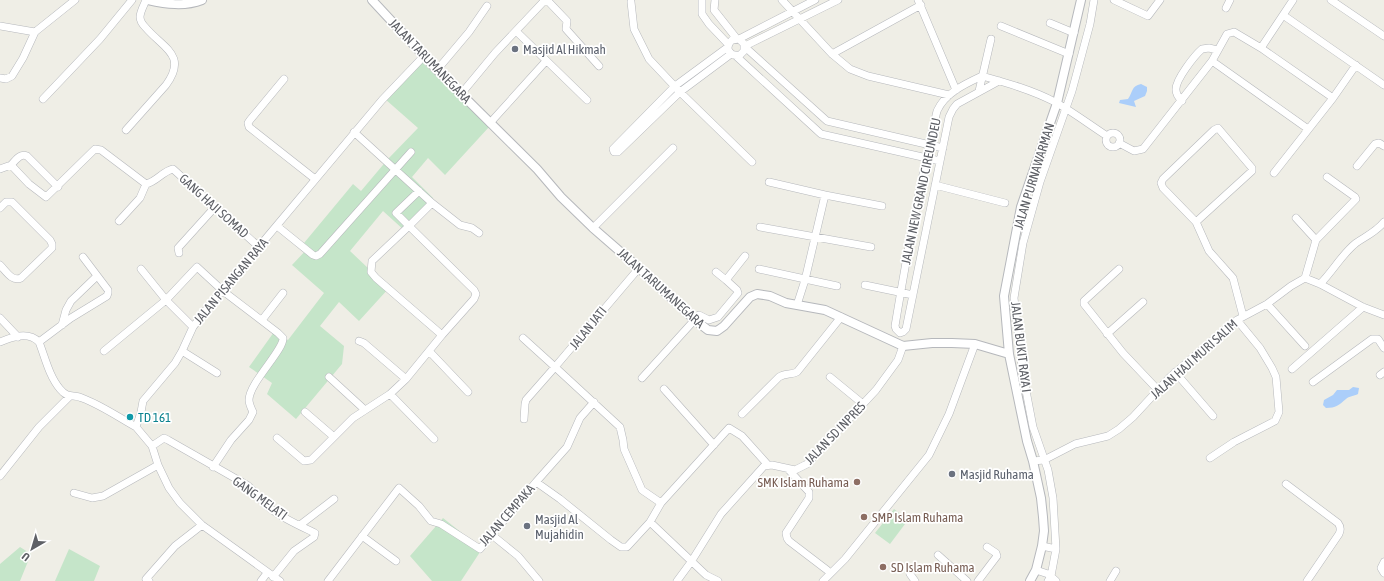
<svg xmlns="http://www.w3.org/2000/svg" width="1384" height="581" font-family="'Asap Condensed',sans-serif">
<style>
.green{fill:#c5e5c9}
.water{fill:#abcefa}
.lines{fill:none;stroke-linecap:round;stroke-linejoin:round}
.minor-casing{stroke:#b6b8bc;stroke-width:8}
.tertiary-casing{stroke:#b6b8bc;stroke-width:10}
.minor{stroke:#fff;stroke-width:7}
.tertiary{stroke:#fff;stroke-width:8}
.worship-dot{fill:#6b7280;stroke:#fff;stroke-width:1.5}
.culture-dot{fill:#0f9aa8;stroke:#fff;stroke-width:1.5}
.education-dot{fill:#8d6e63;stroke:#fff;stroke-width:1.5}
.labels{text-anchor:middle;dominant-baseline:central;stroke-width:3.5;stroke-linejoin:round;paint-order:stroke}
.worship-label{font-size:13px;fill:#5b616d;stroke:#fff;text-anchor:start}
.street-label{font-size:13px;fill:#5e6066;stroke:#fff}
.culture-label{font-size:13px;fill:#0d838f;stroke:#fff;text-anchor:start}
.education-label{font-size:13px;fill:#785e54;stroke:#fff;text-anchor:start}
</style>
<rect width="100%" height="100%" fill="#efeee6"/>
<path class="green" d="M421 61 489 127 445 175 428 158 412 177 433 198 405 231 383 211 350 251 389 288 359 321 339 302 320 326 344 346 342 364 296 419 267 394 272 383 249 367 274 332 288 340 324 293 292 265 309 247 304 243 353 184 361 191 388 159 418 128 385 99Z
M894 509 908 520 890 544 875 533Z
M443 518 482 549 461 581H432L410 556Z
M20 547 31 554 20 581H0V564Z
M69 549 100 566 94 581H55Z"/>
<path class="water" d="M1141 84 1147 87V91L1145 96 1134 101 1136 107 1119 103 1120 100 1128 99C1133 92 1131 86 1141 84Z
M1353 387 1359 388 1358 394C1354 396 1349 396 1346 399 1339 405 1336 408 1326 408L1323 405 1324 400 1333 395 1337 390H1349Z"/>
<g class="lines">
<defs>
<path id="minor" d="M547 0 567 21 566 29 599 66
M702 0V14L709 24 728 44
M715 0 714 10 737 39
M782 0 832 54 850 69 868 76 949 95
M918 0 956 90
M1114 0 1148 16 1160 0
M1331 0 1384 36
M631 2 634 29 649 59 680 92 752 162
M1226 8 1230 0
M1283 15 1384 85
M1050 23 1074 33
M0 26 35 32
M1001 26 1069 54
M516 31 587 100
M739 39 744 44V51L740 55C729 57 724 47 732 40L739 39 815 0
M745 46 838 0
M728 47 675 86 613 149 614 152H618L680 92 731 54
M745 47 827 121 943 148
M1261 48 1293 0
M832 54 921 5
M736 56 821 134 940 161
M1212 61 1308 129
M437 70 469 32 487 6
M982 76C965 84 945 93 937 111 920 182 907 254 895 326L896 329 900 333 903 332 906 329 949 117 953 109 957 104 999 81
M982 76C1007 83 1032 90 1055 102 1073 112 1090 125 1107 136
M0 78 6 79 12 76 23 58 35 32 75 0
M284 79 250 120 248 123 249 127 315 179
M979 91 991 39
M461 94 495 53 545 0
M43 99 100 39 132 0
M1182 101C1179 98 1176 94 1176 90 1175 80 1195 55 1202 49L1209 48 1217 50
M490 123 546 61
M126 130 166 85C188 55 163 48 146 28 143 25 140 22 140 17 140 12 144 5 146 0
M1106 140a7 7 0 1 1 14 0a7 7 0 1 1-14 0Z
M1119 143 1134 151 1143 149 1212 61 1227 34 1234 32 1261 48 1333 98
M11 165C16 160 20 153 27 156L58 187
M1357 166 1375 144 1379 143 1384 146
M0 169 11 165 29 184 46 197 95 149 101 150 146 184C156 182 163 171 173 169L259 247
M1274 173 1333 98 1356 65
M769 182 825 195 882 206
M935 185 1005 203
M419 191 396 213 409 226 372 261 371 272 376 278 442 335
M432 203 460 225 472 228 479 233
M0 208 6 202H12L50 240 52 244V248L21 278C12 282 6 271 0 265
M1296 218 1316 240
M119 221 140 198 146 184
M1196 222 1252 171V168L1218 128 1214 130 1163 179 1161 183 1163 188 1196 222 1209 251 1233 278 1243 316
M277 226 313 255 316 256 320 254 411 152
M760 227 871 247
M593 228 673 148
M179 253 178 248 215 207
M141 269 166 300 197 267 223 291 278 333 283 338C284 350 249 383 249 400 249 404 251 408 253 412L249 420 231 440 213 467
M759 269 837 286
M1119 269 1084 301V304L1123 353 1158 390
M716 272 726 280
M1305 278 1316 240 1356 199 1355 197 1327 177
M1320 284C1333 271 1342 254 1356 243 1366 236 1376 232 1384 222
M865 285 913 295
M1267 304 1305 346
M797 305 805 280 825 195
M0 318 18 337
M262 320 283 293
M62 325 66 310 71 301 97 276
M1107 334 1143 302
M523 338 555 367 526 400 525 404 524 419
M359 341 364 343 406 379
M0 342C12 337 28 331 39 342 45 357 49 376 60 389 68 399 73 394 82 398 101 405 118 417 136 427
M39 342 71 318 107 296 108 293V290L83 257
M104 351 166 300 193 327
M182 351 217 373
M429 351 468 392
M1292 369 1363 307
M1175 372 1213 416
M1380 375 1384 372
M329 377 365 410
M830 377 863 404
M642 378 699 315 709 320 718 317 738 293 737 290 726 280 745 256
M1313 382 1372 339H1378L1384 348
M664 389 714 445
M390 394 434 439
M305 412 334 437
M742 414 779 377C785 373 791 375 797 372L841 317
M277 438 304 461 311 460 353 418 390 394 406 379 442 335 474 299 476 294 474 290 409 226 432 203 354 132
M152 446 164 438 168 440 247 485C256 492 261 502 271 509 284 519 300 526 315 533L314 537 294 551 273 577
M1210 458 1234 442 1275 421 1279 412 1276 377 1272 368 1260 348 1237 320
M1033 461 1044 460 1075 444 1108 436 1119 429 1133 417 1170 377 1212 341 1237 320 1267 304 1291 286 1305 278 1320 284 1363 307 1384 315
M788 469 809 492V498L786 533 787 538 789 541 827 570
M0 476 39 427 69 397
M536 482 567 447 580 418 594 402
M1286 484 1338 523C1341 527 1341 530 1339 534L1307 581
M74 493 92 498 103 496 158 465
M661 503 729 428 742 436 768 465
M650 522 706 575 718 581
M300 525 334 499
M492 535 518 556 539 581
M362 536 396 561
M1042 546 1056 549
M938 555 967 581
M1384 562 1381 568 1384 573
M1036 570 1048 574 1056 581
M910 574 915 581
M149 581 146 579 175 546 202 525
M261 581 267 573
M280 581 202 525 180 503 169 488 158 465 152 446 136 427 141 412 143 401 175 363 182 351 193 327 205 311 382 100 424 56
M328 581 399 488 419 506 431 521 441 524 480 549 536 482 560 499 611 540 621 547H627L650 522 661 503 642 490 624 449 623 440 620 427 555 367 639 268
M677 581 691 562 721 514 764 466 772 465 795 470 807 464 876 390 898 360 903 346
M823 581 845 559 929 455 949 414 975 344
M978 581 997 556 996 553 987 547
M1048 581 1051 576 1056 549 1053 498 1048 470 1033 427 1023 375 1014 298 1023 243 1040 182 1072 91 1090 24 1094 0
M1110 581 1116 571"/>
<path id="tertiary" d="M148 0C166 4 184 7 202 0
M372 0 437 70 537 169 561 197 593 228 639 268 695 320 708 330 717 331 724 326 750 297 757 294 770 296 786 303 825 310 903 346 932 343H952L975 344 1009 354
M1030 581 1036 570 1042 546 1044 531 1043 517 1041 498 1033 461 1027 441 1009 354 1004 296 1021 207 1057 103 1081 0"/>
</defs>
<use href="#minor" class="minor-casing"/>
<use href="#tertiary" class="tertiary-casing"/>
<use href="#minor" class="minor"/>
<use href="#tertiary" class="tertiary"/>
</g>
<g class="worship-dot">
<circle cx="515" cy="49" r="4"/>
<circle cx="952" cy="474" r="4"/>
<circle cx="527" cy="526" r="4"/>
</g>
<circle class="culture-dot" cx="130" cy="417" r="4"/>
<g class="education-dot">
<circle cx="857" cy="482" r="4"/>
<circle cx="864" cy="517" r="4"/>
<circle cx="883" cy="567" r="4"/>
</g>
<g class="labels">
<g class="worship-label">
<text x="523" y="49">Masjid Al Hikmah</text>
<text x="960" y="474">Masjid Ruhama</text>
<text x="535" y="519">Masjid Al<tspan x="535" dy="15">Mujahidin</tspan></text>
</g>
<g class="street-label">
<text transform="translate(430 61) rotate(46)">JALAN TARUMANEGARA</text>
<text transform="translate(1034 176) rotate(-73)">JALAN PURNAWARMAN</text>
<text transform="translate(921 191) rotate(-78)">JALAN NEW GRAND CIREUNDEU</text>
<text transform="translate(214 206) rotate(42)">GANG HAJI SOMAD</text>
<text transform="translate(231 281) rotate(-50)">JALAN PISANGAN RAYA</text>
<text transform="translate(661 288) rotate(42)">JALAN TARUMANEGARA</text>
<text transform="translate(588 328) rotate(-51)">JALAN JATI</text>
<text transform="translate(1021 347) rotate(83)">JALAN BUKIT RAYA I</text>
<text transform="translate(1194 359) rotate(-42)">JALAN HAJI MURI SALIM</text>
<text transform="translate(835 433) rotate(-46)">JALAN SD INPRES</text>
<text transform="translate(260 498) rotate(36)">GANG MELATI</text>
<text transform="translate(507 515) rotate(-49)">JALAN CEMPAKA</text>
</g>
<g class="culture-label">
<text x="138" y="417">TD 161</text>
</g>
<g class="education-label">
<text x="849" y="482" text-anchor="end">SMK Islam Ruhama</text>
<text x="872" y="517">SMP Islam Ruhama</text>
<text x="891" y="567">SD Islam Ruhama</text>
</g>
</g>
<g transform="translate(32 549) rotate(218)" stroke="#ffffff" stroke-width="3" paint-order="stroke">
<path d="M0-3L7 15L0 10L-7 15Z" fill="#5e6066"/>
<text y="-6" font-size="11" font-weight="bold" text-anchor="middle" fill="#5e6066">U</text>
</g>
</svg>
